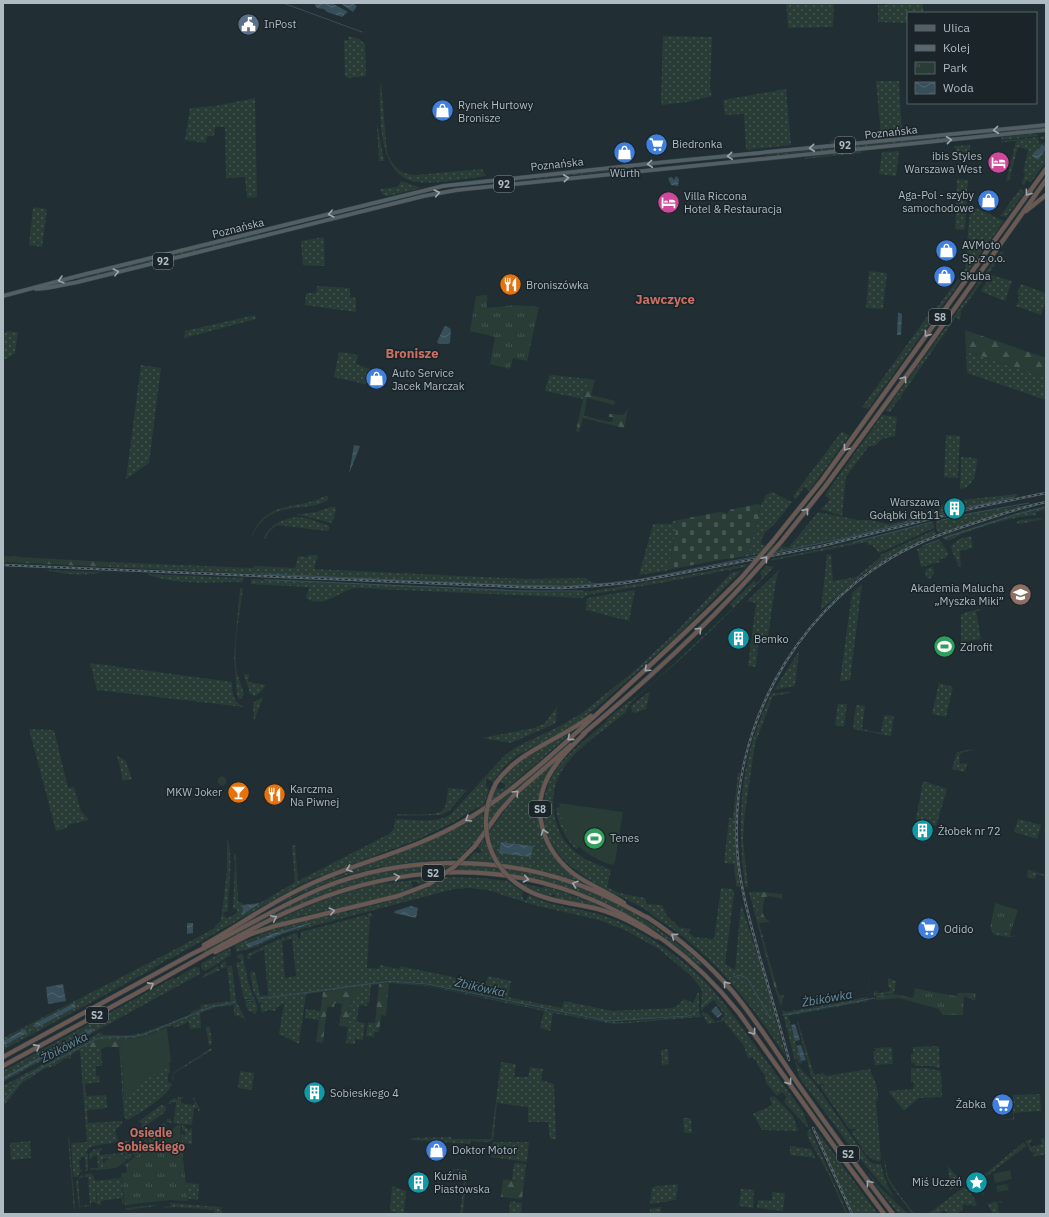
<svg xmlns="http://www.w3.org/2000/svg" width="1049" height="1217" font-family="'IBM Plex Sans',sans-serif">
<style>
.grass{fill:url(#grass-dots);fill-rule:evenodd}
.forest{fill:url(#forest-firs)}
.cemetery{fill:url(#cemetery-stones)}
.park{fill:url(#park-tufts)}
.garden{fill:#293c36}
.water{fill:url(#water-waves)}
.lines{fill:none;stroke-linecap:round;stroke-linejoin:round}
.stream{stroke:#364f5a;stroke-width:1}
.primary-casing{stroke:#3d494e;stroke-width:4.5}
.highway-casing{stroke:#3e4a4f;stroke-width:5}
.primary{stroke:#525f65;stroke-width:3.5}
.highway{stroke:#6a5952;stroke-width:4}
.rail-casing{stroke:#58676d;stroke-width:2.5}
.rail{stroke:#1a2429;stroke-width:1;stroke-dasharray:3;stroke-linecap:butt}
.highway-bridge-casing{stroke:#3e4a4f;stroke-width:5;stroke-linecap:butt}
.highway-bridge{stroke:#6a5952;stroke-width:4}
.oneway{stroke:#9ca9af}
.oneway2{stroke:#a0a7ac}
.labels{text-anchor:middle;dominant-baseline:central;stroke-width:3;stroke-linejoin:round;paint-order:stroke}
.shield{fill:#1a2429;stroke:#828e94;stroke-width:1}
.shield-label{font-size:10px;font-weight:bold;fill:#aebbc2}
.poi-label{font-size:11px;fill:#aebbc2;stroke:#1a2429;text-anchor:start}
.street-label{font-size:11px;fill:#aebbc2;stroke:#1a2429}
.water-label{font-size:12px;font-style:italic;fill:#698f9e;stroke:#1a2429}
.neighbourhood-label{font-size:12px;font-weight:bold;fill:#c97062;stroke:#1a2429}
.quarter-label{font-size:13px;font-weight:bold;fill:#c97062;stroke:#1a2429}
</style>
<defs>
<pattern id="grass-dots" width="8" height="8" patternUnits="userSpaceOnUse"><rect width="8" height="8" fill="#293c36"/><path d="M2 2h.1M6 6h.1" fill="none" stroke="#465651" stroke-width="1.8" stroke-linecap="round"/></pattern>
<pattern id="forest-firs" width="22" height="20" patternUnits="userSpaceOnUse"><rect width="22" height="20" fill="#293c36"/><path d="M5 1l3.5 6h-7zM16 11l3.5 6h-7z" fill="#465651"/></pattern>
<pattern id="cemetery-stones" width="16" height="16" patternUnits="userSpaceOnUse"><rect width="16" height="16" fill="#293c36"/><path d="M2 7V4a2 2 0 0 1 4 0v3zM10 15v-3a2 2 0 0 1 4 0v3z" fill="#465651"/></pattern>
<pattern id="park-tufts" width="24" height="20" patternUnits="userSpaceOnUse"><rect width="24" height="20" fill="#293c36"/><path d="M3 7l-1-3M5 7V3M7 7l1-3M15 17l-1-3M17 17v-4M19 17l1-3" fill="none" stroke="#465651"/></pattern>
<pattern id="water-waves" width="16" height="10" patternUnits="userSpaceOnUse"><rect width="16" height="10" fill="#364f5a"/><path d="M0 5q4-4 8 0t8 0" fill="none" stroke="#516670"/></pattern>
</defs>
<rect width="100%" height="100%" fill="#212e34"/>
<path class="grass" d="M786 3H834L833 27 788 28Z
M886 3H923V13H908V23L878 22V5H886Z
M348 36 359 39 365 44 366 76 347 78 345 76 344 40H349Z
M663 36 712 37 710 88 712 96 687 102 662 105 661 100Z
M899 81 902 133 881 135 876 81Z
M381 82 387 153C392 166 402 175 416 175L482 169 486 176C466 178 431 186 412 181 382 172 381 131 380 107 380 98 379 90 381 82Z
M786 89 791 145 746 150 744 114 725 115 723 100Z
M255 98 257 197 247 198 245 177 226 178 225 127H215L214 136H207L205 143 185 140 190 108 215 106Z
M377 123 384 161H379Z
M1046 127V128L983 135V133Z
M1031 134H1037L1038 136 1001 140 1002 137Z
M950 136 951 138 757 157 773 154Z
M1046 136V146H1045L1038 160 1046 149V162L1031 182 1027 180 1024 185 1022 184 1025 173 1023 172 1028 150 1018 147 1009 181H1006L1016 141 1003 142 1001 143V141L1038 137 1039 144 1046 143 1045 139H1041L1040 137Z
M857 139 855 142 832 144 830 141Z
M970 145V155H958L954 146Z
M861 151 862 153 804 159 808 157Z
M899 151 896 176 879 174 882 152Z
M624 169 606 172 494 183 512 180Z
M957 179 968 180 965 227 964 230 955 229Z
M401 181 421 188 388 196 383 195 380 189 397 187Z
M1020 189 1025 192 1006 217 1000 216Z
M972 206 1004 221 868 409 862 407 929 314H932L965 270 970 208Z
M33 207 47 209 42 247 29 245Z
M270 230 249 238 78 280 76 279 142 261 163 257Z
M324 237 325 266 303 265 301 241Z
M1001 251 1004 252 961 311 960 320 956 317 901 396V400L899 399 890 412 885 411Z
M869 271 887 273 883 309 866 308Z
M992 275 1012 281 1005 301 982 292 981 290Z
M1021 284 1046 293V300L1041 315 1016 306 1019 300 1018 298 1019 295 1017 294Z
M317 286 350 288V297L356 298V312L305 305 306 293H316Z
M255 315 256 319 184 338 185 331Z
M7 331 18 332 15 353 6 359H3V333H5Z
M966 351 1046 378V400L967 373Z
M339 352 358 355 356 364 372 370 369 385 334 377Z
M141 365 161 368 149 463 126 479Z
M552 375 589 379 583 399 545 391 549 376Z
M882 415 897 417 895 436 882 439 875 446H869L846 477 842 516 821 509 830 500 825 495Z
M842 431 849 436 809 491 804 487 796 499 793 496Z
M946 435 960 436 958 478 944 477Z
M961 457 977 458C977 469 975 488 960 489Z
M772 492 792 502 774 525C768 529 762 535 761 542L762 545 789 547 818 512 858 520H871L887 524 900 522 932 509 934 511 933 517 795 549 748 556 761 505 766 495Z
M1018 494 1016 497 938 515 939 506 960 497 961 500Z
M325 496H328V500C321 504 313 506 304 507 278 509 263 513 251 538 252 533 255 528 258 524 275 501 302 509 325 496Z
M1028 505 939 533 936 528V521L982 511Z
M1046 506V510L1036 512 1037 515C1011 517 986 525 962 534 956 536 951 541 945 540L942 537 1023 511Z
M330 507H335L336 510 332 523 308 517 298 515 288 516 316 512Z
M298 517 310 519 329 526 330 528 328 531 277 525 269 532 265 539 264 538C269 524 285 518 298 517Z
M1043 518V519L1020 524 1016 523 1020 520Z
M678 520 668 570 666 571 639 575 653 524H672L673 521Z
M933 522 934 528 879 553 872 545H868L867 542 770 561 772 559 849 543Z
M934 530 936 534 905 549 863 574 821 610 827 554 831 555 833 581 856 577 881 557 880 555Z
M971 536 973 548 960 551 961 567H959L952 551 951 546 959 539Z
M940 540 949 554 946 556 947 558 939 559 940 562 921 567 917 549Z
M309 555H318L314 569 528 579 585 578 591 582 601 584 544 586 464 584 108 567 109 562 253 568 255 566 295 568 298 556 307 557Z
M748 564 745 567 655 584 587 595 583 598 354 588C338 592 325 608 307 599L306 597 309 588 308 587 251 584V579L561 592 592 591 642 583Z
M766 566H771L774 567C745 597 716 626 686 654 668 671 648 686 631 703 628 706 628 710 625 713 621 717 615 720 611 724 592 739 568 756 558 778 547 803 555 838 578 854 588 862 600 865 611 870L607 887 620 893 645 898 646 904 662 905 667 916 677 925 678 927 690 929 689 933 694 937 714 939 721 888 733 889 734 894 725 964 735 970 741 904 764 975 786 1057C755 1010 722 966 677 932 669 926 660 921 652 915 650 913 650 912 648 911 607 887 545 869 543 812 543 797 548 782 556 769 570 751 590 736 607 721L606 720 629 701 630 702C666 672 699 640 733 608L730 604 754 581 757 583 762 578 760 573Z
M933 567 934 572 932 577 929 579 926 576 925 571 928 568Z
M46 570 104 572C85 576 65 575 46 570Z
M742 570 674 639 601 704 573 726 518 755 504 767 493 782 486 779V786L489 790 484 805 480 808 478 807 452 823 417 840 305 882 170 959H168L149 971 3 1050V1046L27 1033 25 1029 3 1041V1038C73 1001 145 966 215 928V926L221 921 227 871V838C234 855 228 892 228 911L223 913 225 917 227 918C232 916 237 915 237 909H233L235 866 234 854H236V861L238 902 243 903 242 914 295 882 292 846 295 845 298 881 389 834 394 828 395 819C412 819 434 824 450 815L504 756 516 747 558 727 582 713 634 671 677 631 731 573ZM73 1003 75 1007 36 1028 34 1024Z
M779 570 776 581 768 637 759 636 756 667 748 666 756 603 747 601Z
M147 574 243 578V582C212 582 176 586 147 574Z
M862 584 850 680 840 681 852 593Z
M240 588H243C240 613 234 639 236 664 236 674 241 684 244 694L241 699H239L237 695 234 656Z
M635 590 629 621 586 610 587 598Z
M981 609V610L976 611 981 639 961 642V614H964L965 612Z
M799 651 795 686 774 690Z
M90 663 232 682C232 693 233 702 244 707L97 690Z
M244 674H249L248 682 266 685 260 693 255 696 250 694Z
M939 683 953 687 946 717 932 714Z
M650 691 646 709 635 713 632 712 631 706Z
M790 691V693L773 696 755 744 745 812 743 839 748 887H745C739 838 738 790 752 743 757 726 764 710 771 694Z
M263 697 254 721 253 705 254 702Z
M838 704H847L844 727 835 725Z
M856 705 865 706 862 729 881 733 884 715 894 716 891 736 853 729Z
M557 707 556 723 511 743 482 738 534 728 545 723Z
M29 729 54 730 68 788 74 787 81 811 89 820 67 825V828L56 831Z
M574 731 517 780 491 801 495 788 501 789 506 786 500 781 512 767 534 752Z
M973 749V750L961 753 959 757 960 764 967 763 965 772 952 769 957 752Z
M117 755 126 761 132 779 123 781Z
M551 757 552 758C526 780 507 798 488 826L489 807Z
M555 762C533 791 532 832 556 860 565 870 577 877 587 885L547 872 500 863 493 848 489 832C507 806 528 781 555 762Z
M738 773H740C734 812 734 848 740 887L736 886V885L734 864 724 863 729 818H733Z
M923 781 947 789 936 826 917 821 916 819Z
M448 788 467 790 450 810 442 815 397 816 398 814C406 814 439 817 444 809 447 804 447 794 448 788Z
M560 807 579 846 578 848 576 849C564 837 558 824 556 808Z
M483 811V833L474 845 472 844 458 859 412 862 376 868 348 875 304 892 260 914 309 887 427 842 448 832Z
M1018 819 1041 825 1037 839 1014 832Z
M484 839 493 862 467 860 474 852 479 853 482 852 478 847Z
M462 864 496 867 501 873 455 871Z
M452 865 444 870 404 874 380 878 324 895 271 918 203 953 202 952C239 932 275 910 313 894 336 884 360 877 385 871 407 866 429 866 452 865Z
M504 868C524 872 544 876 564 882 616 898 662 928 702 964L700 966 659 933 614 907 591 897 555 885 510 875Z
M1028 870 1046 875V877L1037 874 1035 879 1027 877Z
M445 877 482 878 508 881 523 892 522 896 525 901 529 895C556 909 590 908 618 921 646 934 671 951 694 971 715 990 732 1013 748 1036 767 1061 785 1087 803 1112L809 1129 784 1102 787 1097 782 1092 777 1096 766 1083 765 1076 758 1066 756 1060H754L753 1057 748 1059 744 1046 724 1021 708 1024 702 1014 704 1011V1013H707L715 1022 720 1021 725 1015 714 1000 703 1008V1010H701L702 991 700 987 691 976 659 949 625 930 599 920 534 905 488 890 470 888 454 889 294 931 283 934 253 948 236 952 235 945 277 928 347 911 348 914 350 911C383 903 416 896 445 877ZM310 924 278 935 248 948 246 944 275 933Z
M432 878 420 884 417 882H411L414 889 399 894 302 916 259 929C293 912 329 896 366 887 373 885 380 882 388 883Z
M520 883 543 888 544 886C567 893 588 901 610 910L554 899 555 894 550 896C539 893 529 889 520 883Z
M749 892H761L758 912 759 920H757V922Z
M370 913 374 916 370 917 367 968 379 969 380 965 399 969 400 966 486 984 488 976 511 981 508 997 562 1008 564 1001 612 1011 672 1008 677 1006 684 999 693 1003 698 992 699 994V1010L701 1017 614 1024 553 1013 550 1031 540 1028 544 1011 427 986 389 983 371 985 369 1003H367V1006L359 1005 357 1022 365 1023 363 1040 355 1039V1044L346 1043 351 998 356 997 361 987 306 994 299 1044 279 1034 284 1003 276 1008 275 1011 268 1010 262 1013 260 1005 262 1003H259L258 1000 334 988 257 999 253 990 250 973 252 971 255 972 260 996 268 995 264 949 250 956 251 959H247L248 954 279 939 281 940 282 938 284 937 286 939 287 936 297 933 298 939H300L301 932 365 915 366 917 368 916 367 914ZM292 938 296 976 285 978 282 942ZM387 980 424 983 609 1021 688 1015 697 1009V1010L689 1016 624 1022 603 1021 425 985 390 981 370 983Z
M991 930 1002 932 1011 931 1010 936 1020 935 1010 937 994 935Z
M230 948 231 955 205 971 201 968V965L202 963Z
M240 954 243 955 248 982 257 1006V1010L255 1014 248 1010 245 1002H253V999H244L236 962H241V960L236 956Z
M871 957 868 1001 788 1016 802 1064H800L796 1058 795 1059C799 1068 805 1074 812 1080L869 1161 874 1164H881C885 1179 886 1185 895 1198L880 1183 853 1150 799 1077 782 1010 786 1012 868 997Z
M225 961 227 967 232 966 236 1001V1002L226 1004 237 1003 245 1018 244 1023V1018L234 1015V1005L217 1007 200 1013 201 1028 190 1029 189 1022 174 1028 173 1025 143 1037 124 1039 98 1040 89 1047H105V1048L101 1049 102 1066H96V1076H99L100 1082 85 1084 86 1096 106 1095 107 1108 87 1110 88 1123 122 1121V1124L115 1130 118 1141C108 1145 102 1144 93 1146 89 1147 87 1150 86 1153L88 1154V1171H84L86 1169 85 1157H81V1160H79L80 1170H82L77 1177H74L73 1174 71 1143 87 1142 80 1051H77L71 1055V1059H68L67 1057 55 1066 46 1068 23 1082 3 1106V1102L23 1078 19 1081 3 1101V1086L101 1032 103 1035C112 1035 122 1036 131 1035 152 1032 172 1021 191 1014V1012L201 1008 200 1005 231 1001 227 968 226 967 221 969 220 965Z
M218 966 220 970 203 978V976Z
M194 967H198L200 969V974L3 1082V1071L173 978 175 979Z
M888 978 896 981 894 993 874 996V992L878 991V993L890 991V987H888Z
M306 1009 320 1011 319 1020 305 1018Z
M368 1022 375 1023 374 1037 366 1036Z
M797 1022H798L813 1071 815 1075 823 1073 826 1076 870 1069C873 1079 882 1092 876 1102L881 1159 880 1161C867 1162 859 1143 852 1133V1131L856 1130V1129H849L821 1088V1086L824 1085V1084L818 1085 811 1076Z
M206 1027H210L212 1044 209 1046Z
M119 1045H121L124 1095 169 1063 170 1072 168 1074V1082L172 1084C167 1097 141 1112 128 1120L124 1117Z
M939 1046 940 1068 930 1066H915V1063H911V1054H913V1047Z
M892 1047 893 1064 875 1065 873 1051H875V1049L873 1048Z
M211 1048 212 1050 173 1074 174 1082 180 1083 174 1082 172 1076 173 1073Z
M668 1049 669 1064 662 1065 661 1050Z
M501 1062 516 1064 514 1077H528L530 1067 543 1069 541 1080 554 1084 556 1139H550L548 1122H528V1107L497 1103 493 1140 489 1142 470 1141V1144L411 1140 412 1138 451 1137V1139H491Z
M911 1068H927L941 1071 942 1097 919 1098 905 1110H903L888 1091 913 1089 914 1082H911Z
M240 1071 254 1073 252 1090 238 1088Z
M1040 1094 1041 1111 1014 1113V1120H996L1013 1119V1095Z
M774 1096 793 1116 798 1131 762 1130 753 1114 772 1105 770 1098Z
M178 1097H183V1099H181V1103L194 1105 195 1100H193V1098H194L201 1111H198V1108H194L192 1125 179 1124 178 1104 179 1124 166 1122 167 1119H170V1121L174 1122 176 1102H172L171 1104H168L170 1100 175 1098 177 1099 178 1102Z
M161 1105 166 1106 165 1112 145 1126 141 1127 143 1125 140 1122H138Z
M683 1118H691L692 1133H684Z
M165 1123 167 1132 151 1144 142 1131 148 1126V1129H146L147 1133H152V1131L163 1130V1125H161V1124Z
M182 1125 185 1126V1128H188V1130H190L191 1128H192V1144L182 1143 180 1134 185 1135V1131L182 1130Z
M810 1129 848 1214H846L828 1173 808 1138 807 1132Z
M817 1131 878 1214H853L816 1132Z
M69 1136 75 1208 74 1210 68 1138Z
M142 1137H145L150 1144 134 1157 132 1150 128 1151V1154H132V1157L128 1160 126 1158V1161L123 1163 126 1161 124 1155 106 1160 104 1163 108 1169 91 1170 90 1168H98L97 1155 93 1156V1158L89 1159C89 1154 91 1151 95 1149L98 1152 96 1149 102 1148V1150H100V1155H103L121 1153 120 1148H118L117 1144 121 1143 124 1154 114 1158 102 1159 104 1163 106 1160 114 1159 125 1155 122 1142 130 1140V1142L127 1143 128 1147H133L135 1145 145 1143 144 1139H142Z
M1044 1138 1046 1144V1154L1033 1157V1155L1035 1154 1034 1152 1032 1153 1025 1141 1032 1139V1141L1029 1143 1031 1147 1042 1144 1041 1140H1039Z
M30 1141 31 1158 11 1160 10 1143Z
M494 1142H529L527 1162 492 1157 490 1156C490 1151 490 1146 494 1142Z
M1024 1142 1026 1146 978 1183 985 1197H984L976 1181Z
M790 1146 811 1149 816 1158 790 1155Z
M884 1160 885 1161 888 1177 901 1197 915 1214H912L890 1184 887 1178Z
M514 1163 526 1164 524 1182 512 1180Z
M948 1166 960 1180 959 1184 950 1190Z
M453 1169 467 1170 463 1214H460L465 1171 455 1170 451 1180 448 1181 449 1172H452Z
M867 1171 878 1185 908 1214H899L876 1186Z
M91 1173 94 1177 95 1181 121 1178 124 1204 123 1205 122 1198 101 1201V1205H98L95 1183 97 1205 96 1203 91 1202V1206L79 1207 76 1182 81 1175 83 1176V1177L80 1178 78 1180 80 1206 90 1205 88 1177H85V1175Z
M186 1183 199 1184 198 1200 188 1199Z
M678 1184 676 1200 650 1204 652 1187Z
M392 1186 406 1191 404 1214 390 1211Z
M964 1187 973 1196 977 1205 972 1206 971 1204 967 1206 966 1204 963 1205V1209L957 1214H948L944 1210 938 1214H928Z
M741 1189 754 1190 753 1208 739 1206Z
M772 1192 785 1193 783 1211 757 1208 758 1200 772 1201Z
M510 1201 522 1203 521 1214H509Z
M1001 1201 1002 1204 1000 1202 997 1203 999 1214H993L987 1204Z
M170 1203 220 1207 222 1208 220 1210 173 1206 222 1210V1214H214V1210L175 1207 163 1208V1209H162L164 1207 171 1206Z
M155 1205 157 1206 126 1210V1208Z
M661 1207V1214H650V1209Z"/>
<path class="forest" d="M965 330 1046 358V378L966 351Z
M589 379 595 380 591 395 615 401 614 405 587 398 584 416 610 422 613 421V418L609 417V414L623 415 628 409 624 428 583 418 579 432 576 431 583 399Z
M3 556 109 562 108 567 3 562Z
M761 892 783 894 782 899 770 896 765 897C763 908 759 915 770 922L759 923 778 992 780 995H784L781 1007 772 979 757 922V920L759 919 758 912Z
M389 983 386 1016 381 1015 379 1032H374L379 984Z
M361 987 360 997 351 998 348 1027 339 1026 342 1004 335 1003 334 1007H327L323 1043 316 1042 323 992Z
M100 1039H124L121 1045H119V1047H89L87 1045Z
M503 1179 524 1182 522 1199 501 1197Z"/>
<path class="cemetery" d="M757 504 761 505 748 556 713 561 668 570 678 520 719 512 728 513 729 510Z"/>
<path class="park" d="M487 295V308L515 305 539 307 527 361 513 358 510 369 490 364 495 337 470 331 476 296Z
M995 903 1018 910 1011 931 1002 932 992 930 990 928Z
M915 988 932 992 957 996 958 993H976L975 1001 964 996 963 1015H943L939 1010V1009L899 998 876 1000V996L894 994 913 998Z
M178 1125H181L180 1134 188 1201 170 1200 125 1205 121 1173H127L126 1166 124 1165Z
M125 1155 126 1161 116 1168 108 1169 104 1163 106 1160Z"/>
<path class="garden" d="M217.5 781a4.5 4.5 0 1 1 9 0a4.5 4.5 0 1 1-9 0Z
M559 803 623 812 615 862 612 865C594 860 575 847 566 830 562 823 561 811 559 803Z
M167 1028 171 1062 124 1096 121 1045 124 1039 143 1037Z
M1010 1170 1012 1179 995 1183 993 1174Z
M1007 1184 1009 1190 997 1192 996 1186Z"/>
<path class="water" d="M314 3H332L348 12 342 17 327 12 324 9 317 8Z
M340 3H353L357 6 353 12Z
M1041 146H1045L1046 149 1038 160 1032 156 1036 150 1038 151Z
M676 176 679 179 678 186 671 185 668 178 672 177 674 180Z
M898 313 902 314 901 335H897Z
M446 326 451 329 450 343 448 344H439L437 342 444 327Z
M354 445 360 446 349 474Z
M501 842 533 846 531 857 499 853Z
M260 903 242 915 243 905Z
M411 906 418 908 416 918 394 913 395 911Z
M187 923H193V933L187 934Z
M310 923V924L278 935 248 948 246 944 275 933Z
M63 984 66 1001 48 1004 46 987Z
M74 1003 76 1007 36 1028 34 1024Z
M716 1006 722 1014 718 1018 711 1011Z
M795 1024 800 1040 795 1041 791 1025Z
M92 1028 93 1031 51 1054 49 1051Z
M25 1029 27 1033 3 1046V1041Z
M801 1045 806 1060 801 1061 797 1046Z
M40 1057 41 1059 5 1079 4 1077Z"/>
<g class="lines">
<path class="stream" d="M283 3 362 32
M938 514 1014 497
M938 521 968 514 1029 503
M944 538 1018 514 1046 507
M853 544 854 542 932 522
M923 546 939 540
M773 553 841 539 932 516
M265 575V574L506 585 568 586 608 583 642 579 758 556
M265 579V580H275L521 591H583
M734 977 739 975 747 978 769 1016 773 1018
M258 999 390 981 427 984 608 1021 687 1016 691 1015 697 1010
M246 1001 253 1000
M703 1005 712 997
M783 1015 875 998
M3 1102 23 1078 94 1040C109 1034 127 1039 142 1035L211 1007 236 1002"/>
<defs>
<path id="primary" d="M36 289 47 288 78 282 424 196 457 190 1046 130
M3 296 78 276 443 186 665 162 1046 125"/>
<path id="highway" d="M1026 211 1046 195
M773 541 822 480 1046 169
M781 542 827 484 918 360 1046 180
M585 733C572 746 557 760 548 777 530 812 544 851 574 874 589 885 608 892 624 903
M583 734C642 685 698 634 750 577
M496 783C519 750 560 740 591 716
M475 846 500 811 515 794 571 745
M525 889C548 902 574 903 598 909 620 915 638 926 657 937
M647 917C679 938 708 963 733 992 757 1021 777 1053 798 1084 829 1128 860 1171 893 1214
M204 945C243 923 280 896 322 879 370 859 421 847 466 820 512 793 557 750 597 714 646 669 695 625 742 577
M215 952 251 934 275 926 398 896 414 890 429 884
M3 1057 190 955C234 934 276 907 322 888 401 856 494 855 574 883 600 892 624 905 648 918
M3 1066C61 1034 120 1003 178 970 214 950 249 929 287 912 380 870 481 857 578 894 642 918 696 959 739 1013L849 1167 884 1214"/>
</defs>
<use href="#primary" class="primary-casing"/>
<use href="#highway" class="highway-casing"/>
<use href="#primary" class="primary"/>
<use href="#highway" class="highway"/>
<defs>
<path id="rail" d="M3 565 520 587 561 588 593 586 625 583 666 576 822 546 982 506 1046 493
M789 1060C780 1026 770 992 760 958 750 921 739 885 737 847 731 731 792 617 891 558 922 539 956 529 990 518 1008 512 1027 506 1046 502
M813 1128 852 1214"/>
</defs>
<use href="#rail" class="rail-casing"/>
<use href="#rail" class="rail"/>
<defs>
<path id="highway-bridge" d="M742 577 773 541
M750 577 781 542
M496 783C476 822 486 866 525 889
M429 884 454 867 475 846"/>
</defs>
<use href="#highway-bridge" class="highway-bridge-casing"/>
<use href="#highway-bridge" class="highway-bridge"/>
</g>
<defs><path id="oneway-chevron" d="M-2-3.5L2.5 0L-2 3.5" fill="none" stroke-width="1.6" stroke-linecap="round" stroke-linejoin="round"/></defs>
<g class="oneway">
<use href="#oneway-chevron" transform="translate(996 130) rotate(174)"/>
<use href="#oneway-chevron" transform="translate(949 140) rotate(-6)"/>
<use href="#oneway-chevron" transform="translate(812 148) rotate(174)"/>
<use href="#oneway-chevron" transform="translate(730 156) rotate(175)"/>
<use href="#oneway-chevron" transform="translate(650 164) rotate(174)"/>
<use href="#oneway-chevron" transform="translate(566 178) rotate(-6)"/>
<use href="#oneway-chevron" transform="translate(437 193) rotate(-12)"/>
<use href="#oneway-chevron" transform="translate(331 214) rotate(166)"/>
<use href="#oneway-chevron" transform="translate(116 272) rotate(-14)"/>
<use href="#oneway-chevron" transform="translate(61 280) rotate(165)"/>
</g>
<g class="oneway2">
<use href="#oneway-chevron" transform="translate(1028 193) rotate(126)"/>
<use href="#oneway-chevron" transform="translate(927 334) rotate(126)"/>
<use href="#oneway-chevron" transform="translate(904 379) rotate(-54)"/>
<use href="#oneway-chevron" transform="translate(846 448) rotate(126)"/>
<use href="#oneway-chevron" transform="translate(806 511) rotate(-51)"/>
<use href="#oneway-chevron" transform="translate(765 559) rotate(-49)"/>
<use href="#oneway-chevron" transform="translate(699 630) rotate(-45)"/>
<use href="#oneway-chevron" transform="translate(647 669) rotate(138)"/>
<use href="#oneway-chevron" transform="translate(570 738) rotate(139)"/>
<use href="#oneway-chevron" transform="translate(516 793) rotate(-46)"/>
<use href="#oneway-chevron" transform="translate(468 819) rotate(149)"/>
<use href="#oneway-chevron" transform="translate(544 832) rotate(-108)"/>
<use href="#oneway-chevron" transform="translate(349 869) rotate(160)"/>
<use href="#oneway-chevron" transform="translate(397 877) rotate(-9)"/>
<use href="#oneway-chevron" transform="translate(526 879) rotate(12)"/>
<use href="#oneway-chevron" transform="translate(575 884) rotate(-161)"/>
<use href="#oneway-chevron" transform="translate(332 911) rotate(-13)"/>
<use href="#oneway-chevron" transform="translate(274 918) rotate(-26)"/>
<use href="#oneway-chevron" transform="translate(674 936) rotate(-143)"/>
<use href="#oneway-chevron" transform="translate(726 984) rotate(-131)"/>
<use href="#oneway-chevron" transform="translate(151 985) rotate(-29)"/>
<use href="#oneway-chevron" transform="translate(753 1032) rotate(54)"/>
<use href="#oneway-chevron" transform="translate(37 1047) rotate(-29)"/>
<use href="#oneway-chevron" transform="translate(789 1082) rotate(55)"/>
<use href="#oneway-chevron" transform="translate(869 1183) rotate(-127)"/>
</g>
<defs>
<symbol id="civic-disc" viewBox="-11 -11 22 22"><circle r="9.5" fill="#5c6f8a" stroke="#1a2429"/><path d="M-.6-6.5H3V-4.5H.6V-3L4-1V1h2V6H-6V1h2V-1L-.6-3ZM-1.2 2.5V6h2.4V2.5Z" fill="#fff"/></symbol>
<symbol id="shop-disc" viewBox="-11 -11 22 22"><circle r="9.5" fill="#3f7fe0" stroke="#1a2429"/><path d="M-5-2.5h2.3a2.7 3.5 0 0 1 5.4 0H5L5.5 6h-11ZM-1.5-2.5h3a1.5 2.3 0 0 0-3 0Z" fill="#fff"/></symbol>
<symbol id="supermarket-disc" viewBox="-11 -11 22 22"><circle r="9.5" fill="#3f7fe0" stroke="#1a2429"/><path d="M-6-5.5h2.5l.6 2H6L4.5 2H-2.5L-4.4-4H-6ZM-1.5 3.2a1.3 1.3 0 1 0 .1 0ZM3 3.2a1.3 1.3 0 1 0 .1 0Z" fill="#fff"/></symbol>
<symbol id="hotel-disc" viewBox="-11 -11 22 22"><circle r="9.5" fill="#d1479c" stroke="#1a2429"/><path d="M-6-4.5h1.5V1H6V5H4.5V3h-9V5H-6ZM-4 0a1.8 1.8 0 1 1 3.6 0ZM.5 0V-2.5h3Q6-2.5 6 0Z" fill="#fff"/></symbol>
<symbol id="restaurant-disc" viewBox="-11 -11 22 22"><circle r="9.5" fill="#e8710a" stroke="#1a2429"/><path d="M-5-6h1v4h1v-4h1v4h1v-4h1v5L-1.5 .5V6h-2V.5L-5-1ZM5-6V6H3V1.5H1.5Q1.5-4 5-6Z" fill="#fff"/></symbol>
<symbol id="building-disc" viewBox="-11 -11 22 22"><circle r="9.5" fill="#0f9aa8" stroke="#1a2429"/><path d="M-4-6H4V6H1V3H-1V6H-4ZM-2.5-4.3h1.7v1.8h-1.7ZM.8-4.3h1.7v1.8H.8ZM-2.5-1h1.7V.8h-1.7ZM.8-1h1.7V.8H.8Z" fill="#fff"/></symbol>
<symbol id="school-disc" viewBox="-11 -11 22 22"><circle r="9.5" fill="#8d6e63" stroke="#1a2429"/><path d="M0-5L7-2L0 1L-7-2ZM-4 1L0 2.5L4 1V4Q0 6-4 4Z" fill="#fff"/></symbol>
<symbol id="stadium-disc" viewBox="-11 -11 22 22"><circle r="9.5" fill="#2e9e5b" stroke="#1a2429"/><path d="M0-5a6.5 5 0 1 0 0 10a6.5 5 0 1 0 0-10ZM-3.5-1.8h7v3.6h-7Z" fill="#fff"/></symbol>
<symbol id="bar-disc" viewBox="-11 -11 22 22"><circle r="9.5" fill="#e8710a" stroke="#1a2429"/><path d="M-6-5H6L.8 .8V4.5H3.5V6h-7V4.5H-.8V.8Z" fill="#fff"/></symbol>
<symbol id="sight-disc" viewBox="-11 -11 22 22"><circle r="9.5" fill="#0f9aa8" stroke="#1a2429"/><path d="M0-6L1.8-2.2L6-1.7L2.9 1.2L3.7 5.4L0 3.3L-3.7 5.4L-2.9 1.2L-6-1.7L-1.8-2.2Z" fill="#fff"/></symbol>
</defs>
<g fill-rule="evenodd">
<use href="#civic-disc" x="236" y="12" width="25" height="25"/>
<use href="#shop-disc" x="430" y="98" width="25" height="25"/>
<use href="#supermarket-disc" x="644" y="132" width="25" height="25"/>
<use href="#shop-disc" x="612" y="140" width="25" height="25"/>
<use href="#hotel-disc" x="986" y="150" width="25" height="25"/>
<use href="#shop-disc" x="976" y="188" width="25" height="25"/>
<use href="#hotel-disc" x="656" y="190" width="25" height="25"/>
<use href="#shop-disc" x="934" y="238" width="25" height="25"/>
<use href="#shop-disc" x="932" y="264" width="25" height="25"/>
<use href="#restaurant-disc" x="498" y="272" width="25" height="25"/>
<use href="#shop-disc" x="364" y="366" width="25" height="25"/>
<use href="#building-disc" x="942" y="496" width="25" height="25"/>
<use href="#school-disc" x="1008" y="582" width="25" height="25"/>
<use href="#building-disc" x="726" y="626" width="25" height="25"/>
<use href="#stadium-disc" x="932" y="634" width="25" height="25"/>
<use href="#bar-disc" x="226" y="780" width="25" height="25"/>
<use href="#restaurant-disc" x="262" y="782" width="25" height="25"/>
<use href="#building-disc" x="910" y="818" width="25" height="25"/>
<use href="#stadium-disc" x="582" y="826" width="25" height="25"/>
<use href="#supermarket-disc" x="916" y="916" width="25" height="25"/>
<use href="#building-disc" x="302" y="1080" width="25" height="25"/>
<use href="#supermarket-disc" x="990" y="1092" width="25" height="25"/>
<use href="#shop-disc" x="424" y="1138" width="25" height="25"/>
<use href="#building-disc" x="406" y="1170" width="25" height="25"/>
<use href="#sight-disc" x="964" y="1170" width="25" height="25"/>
</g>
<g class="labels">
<g class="shield">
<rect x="835" y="137" width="20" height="16" rx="3"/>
<rect x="494" y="176" width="20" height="16" rx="3"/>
<rect x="153" y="253" width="20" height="16" rx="3"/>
<rect x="929" y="309" width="22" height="16" rx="3"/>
<rect x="529" y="801" width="22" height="16" rx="3"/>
<rect x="422" y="865" width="22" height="16" rx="3"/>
<rect x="86" y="1007" width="22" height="16" rx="3"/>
<rect x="837" y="1146" width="22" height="16" rx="3"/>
</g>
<g class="shield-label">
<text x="845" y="145">92</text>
<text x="504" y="184">92</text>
<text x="163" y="261">92</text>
<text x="940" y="317">S8</text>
<text x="540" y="809">S8</text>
<text x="433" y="873">S2</text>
<text x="97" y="1015">S2</text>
<text x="848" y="1154">S2</text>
</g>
<g class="poi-label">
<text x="264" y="24">InPost</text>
<text x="458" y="105">Rynek Hurtowy<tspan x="458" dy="13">Bronisze</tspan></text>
<text x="672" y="144">Biedronka</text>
<text x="982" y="156" text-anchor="end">ibis Styles<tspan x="982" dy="13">Warszawa West</tspan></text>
<text x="625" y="173" text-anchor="middle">Würth</text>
<text x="974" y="195" text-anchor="end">Aga-Pol - szyby<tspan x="974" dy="13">samochodowe</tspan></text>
<text x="684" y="196">Villa Riccona<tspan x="684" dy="13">Hotel &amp; Restauracja</tspan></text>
<text x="962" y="245">AVMoto<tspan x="962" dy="13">Sp. z o.o.</tspan></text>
<text x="960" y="276">Skuba</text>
<text x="526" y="285">Broniszówka</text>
<text x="392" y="373">Auto Service<tspan x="392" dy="13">Jacek Marczak</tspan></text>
<text x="940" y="502" text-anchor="end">Warszawa<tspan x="940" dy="13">Gołąbki Głb11</tspan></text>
<text x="1004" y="588" text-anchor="end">Akademia Malucha<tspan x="1004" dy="13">„Myszka Miki”</tspan></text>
<text x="754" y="639">Bemko</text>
<text x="960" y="647">Zdrofit</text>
<text x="290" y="789">Karczma<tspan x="290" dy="13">Na Piwnej</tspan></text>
<text x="222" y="792" text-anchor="end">MKW Joker</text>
<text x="938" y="831">Żłobek nr 72</text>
<text x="610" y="838">Tenes</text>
<text x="944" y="929">Odido</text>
<text x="330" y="1093">Sobieskiego 4</text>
<text x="986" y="1104" text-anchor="end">Żabka</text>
<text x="452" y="1150">Doktor Motor</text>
<text x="434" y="1176">Kuźnia<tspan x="434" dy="13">Piastowska</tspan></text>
<text x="962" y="1182" text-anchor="end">Miś Uczeń</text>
</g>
<g class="street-label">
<text transform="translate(891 132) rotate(-6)">Poznańska</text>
<text transform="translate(557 164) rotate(-6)">Poznańska</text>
<text transform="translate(238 228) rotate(-14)">Poznańska</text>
</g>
<g class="water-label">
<text transform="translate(480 987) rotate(12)">Żbikówka</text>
<text transform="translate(827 998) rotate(-10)">Żbikówka</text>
<text transform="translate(64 1047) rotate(-28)">Żbikówka</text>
</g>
<g class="neighbourhood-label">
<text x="151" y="1132">Osiedle<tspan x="151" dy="14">Sobieskiego</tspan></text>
</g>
<g class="quarter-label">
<text x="665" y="299">Jawczyce</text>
<text x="412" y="353">Bronisze</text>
</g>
</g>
<rect width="1049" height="1217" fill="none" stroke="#aebbc2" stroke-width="8"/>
<rect x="907" y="12" width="130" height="92" fill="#1a2429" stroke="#556066"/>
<rect x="915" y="25" width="20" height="6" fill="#525f65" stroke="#556066"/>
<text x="943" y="32" font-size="12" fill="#aebbc2">Ulica</text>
<rect x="915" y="45" width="20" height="6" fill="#58676d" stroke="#556066"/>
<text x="943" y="52" font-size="12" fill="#aebbc2">Kolej</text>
<rect x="915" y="62" width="20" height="12" fill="url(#park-tufts)" stroke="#556066"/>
<text x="943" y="72" font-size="12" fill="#aebbc2">Park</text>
<rect x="915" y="82" width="20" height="12" fill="url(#water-waves)" stroke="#556066"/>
<text x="943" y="92" font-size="12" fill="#aebbc2">Woda</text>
</svg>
